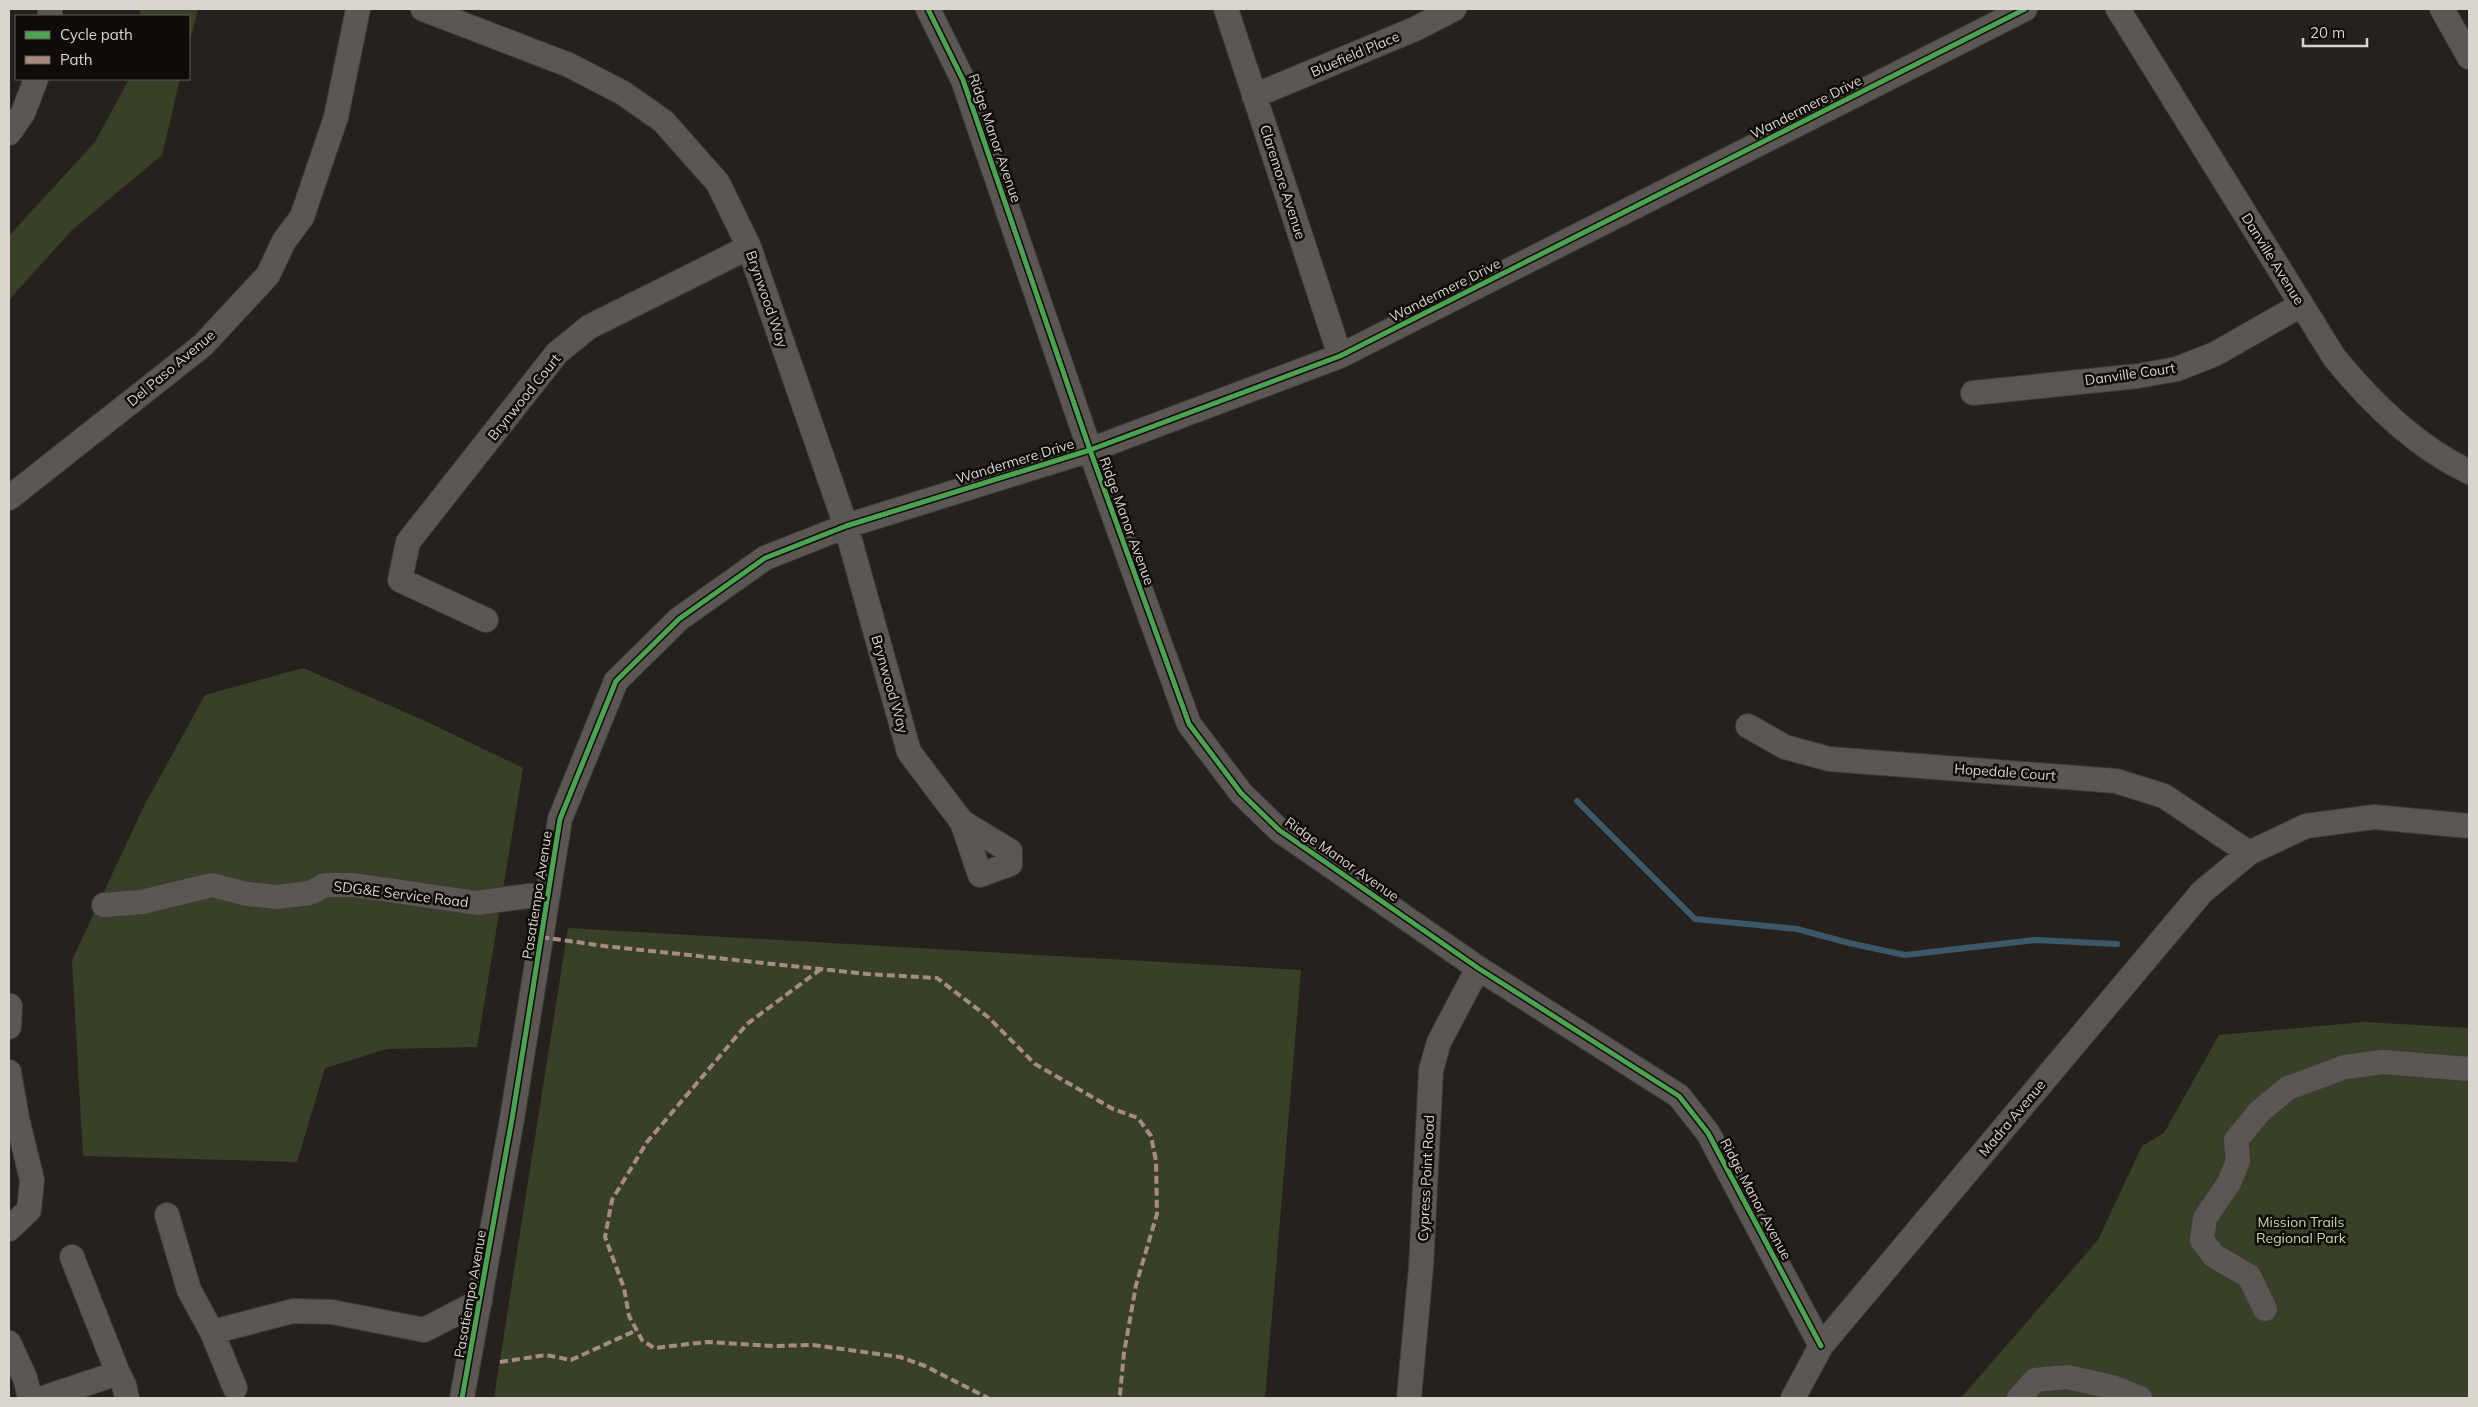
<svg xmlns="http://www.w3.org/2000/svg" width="2478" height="1407" font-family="Mulish,sans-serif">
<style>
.green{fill:#394028}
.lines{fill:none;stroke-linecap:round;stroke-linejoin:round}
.stream{stroke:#3c5969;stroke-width:6}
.minor-casing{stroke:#3f3b38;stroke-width:26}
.minor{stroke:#5c5753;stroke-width:24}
.quiet{stroke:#a88b81;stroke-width:4;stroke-dasharray:8 4;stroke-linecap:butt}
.cycleway-casing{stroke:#0f0b08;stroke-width:8}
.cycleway{stroke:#4ca352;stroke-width:5}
.labels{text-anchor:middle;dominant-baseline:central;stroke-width:5;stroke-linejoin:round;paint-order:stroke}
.street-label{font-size:14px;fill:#dbd5cf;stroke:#0f0b08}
.park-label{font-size:14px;fill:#c8dba3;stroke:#0f0b08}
</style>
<rect width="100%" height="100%" fill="#26211d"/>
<path class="green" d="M139 9H198L189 44V16H141Z
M129 79H180L162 155 71 231 9 300V236L95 142Z
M303 668 423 720 523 768 477 1047 387 1049 325 1068 297 1162 83 1156 72 960 144 806 205 695Z
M568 928 1301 970 1265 1398H494Z
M2365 1022 2469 1028V1398H1961L2098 1240 2142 1146 2164 1133 2219 1035Z"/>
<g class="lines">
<path class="stream" d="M1577 801 1695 919 1797 929 1849 943 1905 955 2035 940 2117 944"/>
<defs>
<path id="minor" d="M50 9V16
M423 9 569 65 623 93 663 121 718 183 749 247 846 526 909 752 962 822 980 875 1010 864V851L962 822
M928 9 963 80 1090 450 1189 724 1241 793 1279 830 1478 968 1679 1096 1708 1133 1821 1346
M1226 9 1340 356
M2118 9 2334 357C2371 403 2415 446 2469 472
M2442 9 2469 57
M1254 96 1415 29 1454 9
M9 133 23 113 36 79
M1973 393 2138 376 2177 369 2215 354 2301 305
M9 498 203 345 268 275 284 241 302 217 336 117 358 9
M486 620 400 580 408 542 557 353 589 327 749 247
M1748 726 1785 747 1829 759 2116 781 2164 796 2249 853
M104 905 142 902 212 885 247 894 277 897 310 893 325 885H354L477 903 528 896H548
M9 1027 10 1006
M9 1072 17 1118 32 1180 29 1210 9 1229
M167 1215 189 1290 212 1332 235 1388
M72 1257 118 1373
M2265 1309 2249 1276 2214 1256 2202 1240 2205 1218 2229 1183 2238 1161 2236 1140 2260 1111 2288 1088 2345 1067 2383 1062 2469 1069
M212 1332 293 1311 332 1312 424 1330 480 1301
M9 1343 25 1378 30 1398
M43 1398 118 1373 124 1385 127 1398
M462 1398 512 1119 560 819 616 681 679 619 765 558 846 526 1090 450 1340 356 2025 9
M1409 1398 1421 1267 1431 1070 1439 1042 1478 968
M1793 1398 1821 1346 2202 892 2249 853 2306 826 2374 817 2469 826
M2019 1398 2035 1380 2067 1377 2112 1387 2140 1398"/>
</defs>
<use href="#minor" class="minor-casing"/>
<use href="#minor" class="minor"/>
<path class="quiet" d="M541 937 604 946 867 974 937 978 988 1017 1035 1064 1113 1109 1138 1118 1151 1136 1156 1161 1157 1214 1136 1285 1124 1353 1120 1394 1117 1398
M821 969 747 1024 647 1142 612 1200 605 1237 624 1288 629 1316 642 1340 654 1348 707 1342 774 1346 813 1345 900 1357 925 1366 988 1398
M500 1362 546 1355 571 1360 637 1330"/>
<defs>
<path id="cycleway" d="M928 9 963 80 1090 450 1189 724 1241 793 1279 830 1478 968 1679 1096 1708 1133 1821 1346
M462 1398 512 1119 560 819 616 681 679 619 765 558 846 526 1090 450 1340 356 2025 9"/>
</defs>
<use href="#cycleway" class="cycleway-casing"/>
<use href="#cycleway" class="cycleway"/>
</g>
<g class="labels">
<g class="street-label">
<text transform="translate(1355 54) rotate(-23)">Bluefield Place</text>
<text transform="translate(1806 107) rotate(-27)">Wandermere Drive</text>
<text transform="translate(995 138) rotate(71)">Ridge Manor Avenue</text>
<text transform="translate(1283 182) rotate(72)">Claremore Avenue</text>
<text transform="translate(2273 259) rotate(58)">Danville Avenue</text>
<text transform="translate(1445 290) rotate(-27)">Wandermere Drive</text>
<text transform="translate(767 299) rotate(71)">Brynwood Way</text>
<text transform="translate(171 368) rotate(-40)">Del Paso Avenue</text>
<text transform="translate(2130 374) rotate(-8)">Danville Court</text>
<text transform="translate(524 397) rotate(-51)">Brynwood Court</text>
<text transform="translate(1015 461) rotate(-17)">Wandermere Drive</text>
<text transform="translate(1127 521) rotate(70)">Ridge Manor Avenue</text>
<text transform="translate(890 684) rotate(74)">Brynwood Way</text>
<text transform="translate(2005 772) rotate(4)">Hopedale Court</text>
<text transform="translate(1342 859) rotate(35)">Ridge Manor Avenue</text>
<text transform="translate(401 894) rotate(7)">SDG&amp;E Service Road</text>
<text transform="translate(537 895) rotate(-81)">Pasatiempo Avenue</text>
<text transform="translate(2012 1118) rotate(-50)">Madra Avenue</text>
<text transform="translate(1426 1178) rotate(-87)">Cypress Point Road</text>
<text transform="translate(1756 1199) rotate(62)">Ridge Manor Avenue</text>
<text transform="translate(470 1294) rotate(-80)">Pasatiempo Avenue</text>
</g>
<g class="park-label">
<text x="2301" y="1222">Mission Trails<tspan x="2301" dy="16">Regional Park</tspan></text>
</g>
</g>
<rect width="2478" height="1407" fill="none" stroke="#dbd5cf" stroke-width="20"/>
<rect x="15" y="15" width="175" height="65" fill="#0f0b08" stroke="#615c58"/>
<rect x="25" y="31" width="25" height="8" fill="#4ca352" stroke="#615c58"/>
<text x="60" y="40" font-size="15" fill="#dbd5cf">Cycle path</text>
<rect x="25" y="56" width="25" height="8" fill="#a88b81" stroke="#615c58"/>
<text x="60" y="65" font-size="15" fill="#dbd5cf">Path</text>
<path d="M2303 38v8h64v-8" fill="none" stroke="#dbd5cf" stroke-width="2.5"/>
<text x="2310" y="38" font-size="15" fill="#dbd5cf" stroke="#0f0b08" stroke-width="4" paint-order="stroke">20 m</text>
</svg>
